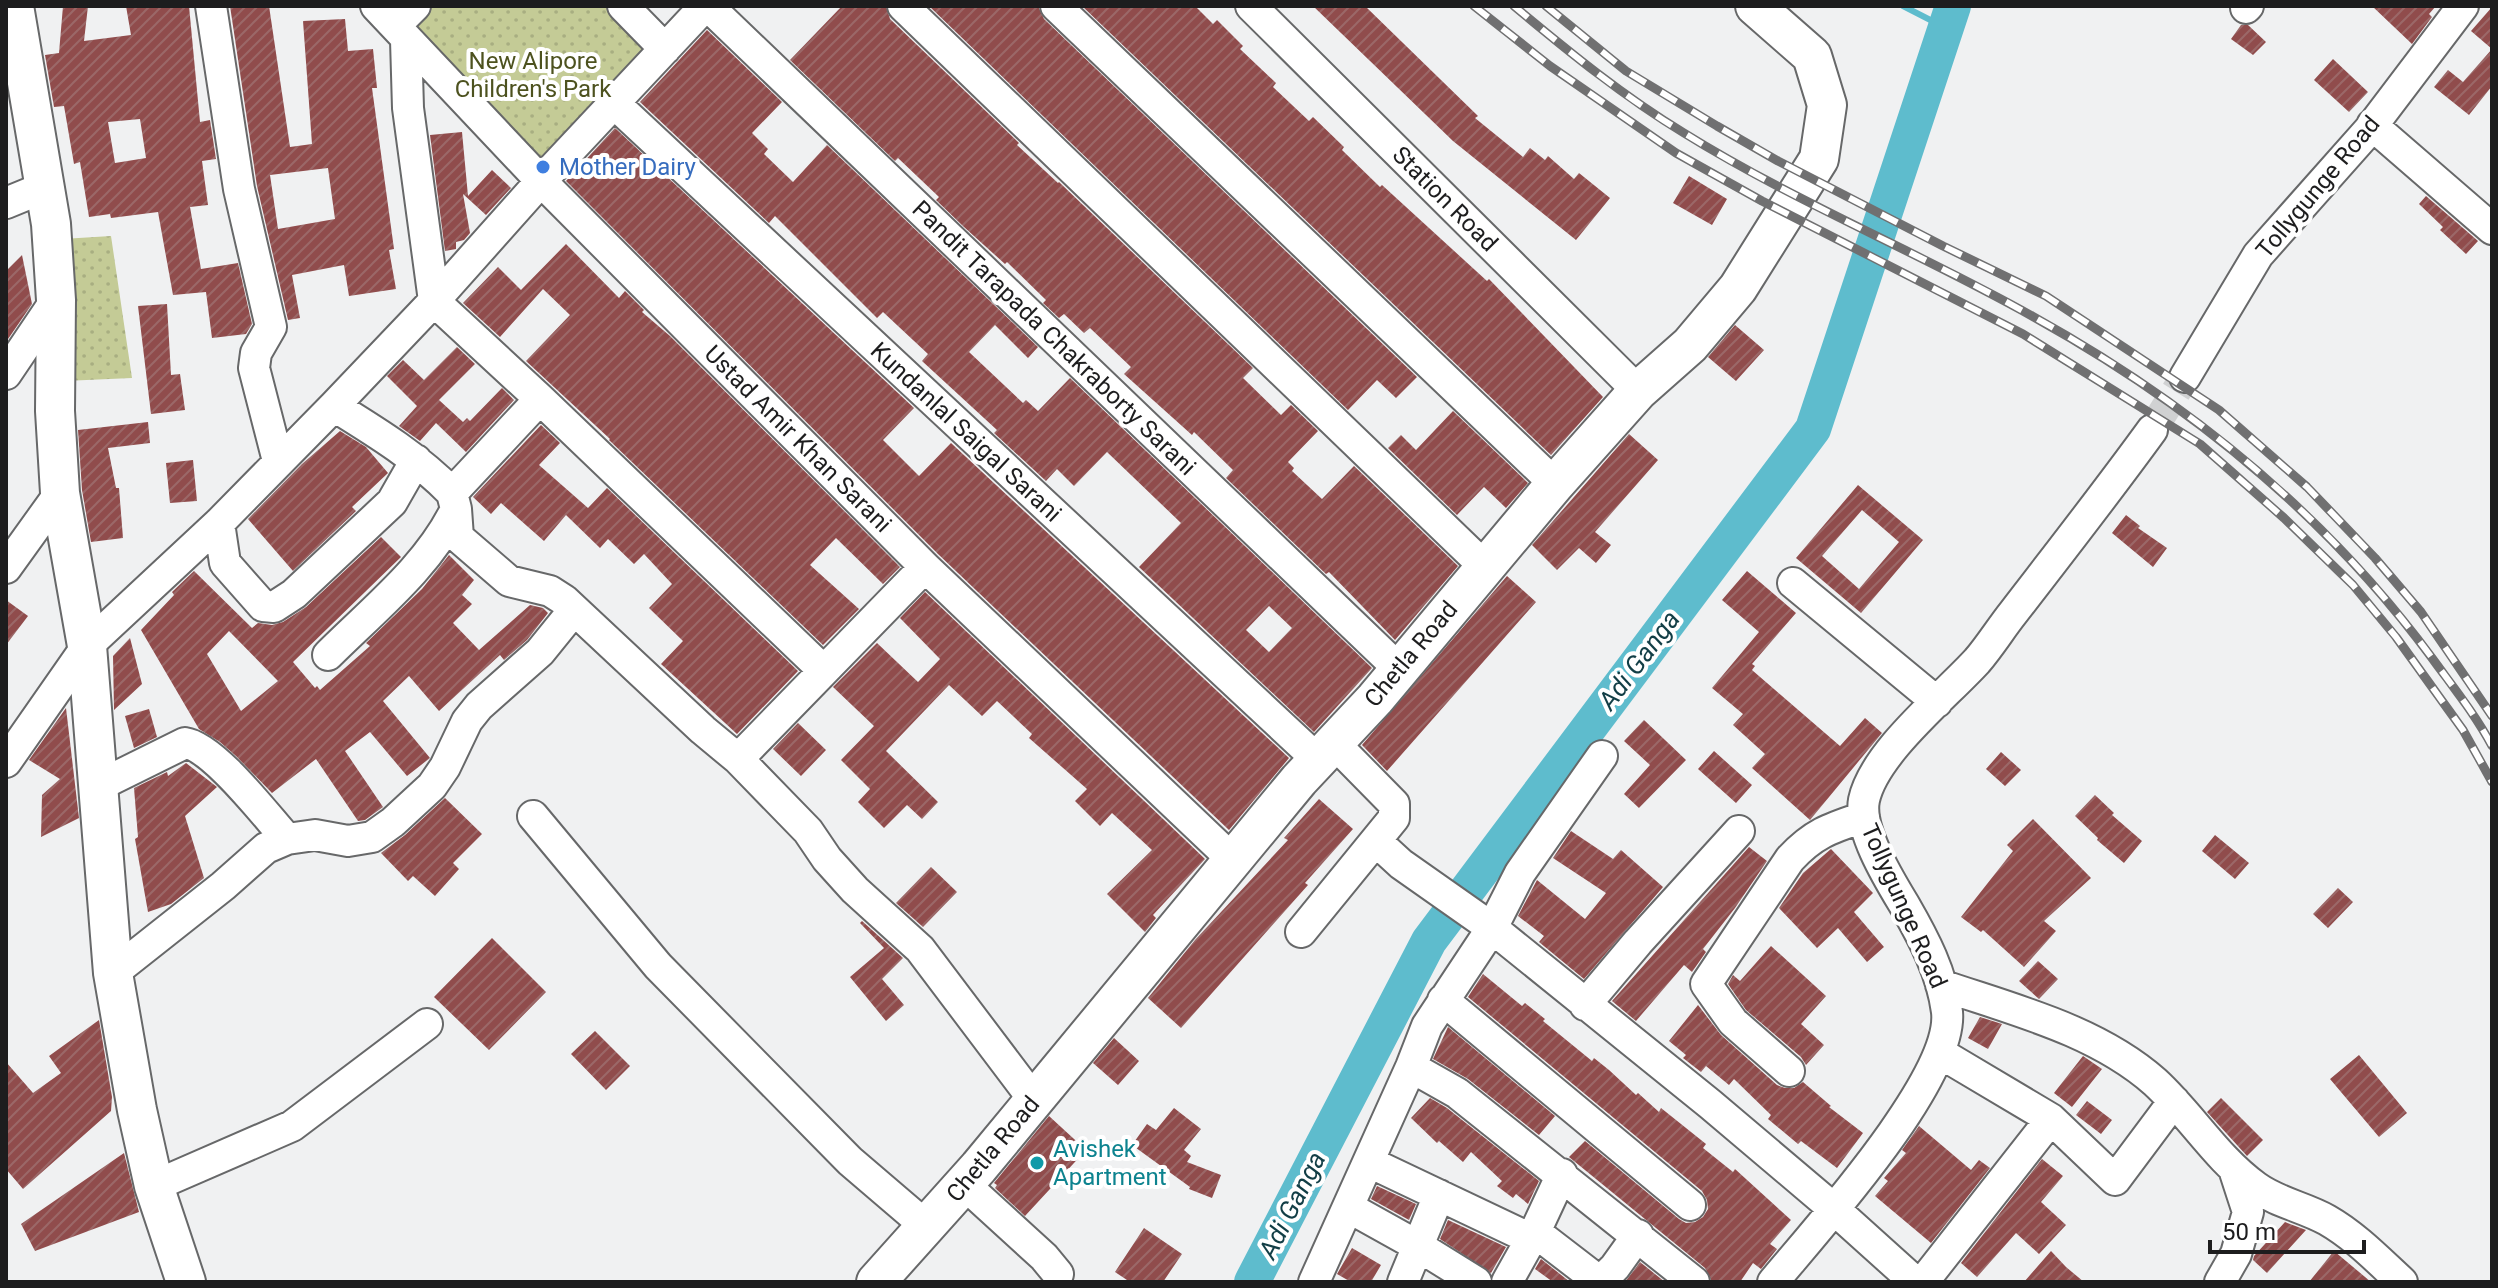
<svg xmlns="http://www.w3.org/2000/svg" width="2498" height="1288" font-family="Roboto,sans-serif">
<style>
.park{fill:url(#park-dots)}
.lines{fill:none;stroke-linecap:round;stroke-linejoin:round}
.stream{stroke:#5ebccd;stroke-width:6}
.river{stroke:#5ebccd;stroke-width:36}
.building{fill:url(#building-hatch);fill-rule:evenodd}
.minor-tunnel{stroke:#d0d1d2;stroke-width:30;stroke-dasharray:30 15;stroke-linecap:butt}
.minor-casing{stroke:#676869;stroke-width:34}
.major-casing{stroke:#676869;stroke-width:42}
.minor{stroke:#fff;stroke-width:30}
.major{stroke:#fff;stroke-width:38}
.rail-casing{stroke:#707071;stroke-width:9}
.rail{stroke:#fff;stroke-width:6;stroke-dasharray:18;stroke-linecap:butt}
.shop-dot{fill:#3f7fe0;stroke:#fff;stroke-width:3}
.culture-dot{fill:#0f9aa8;stroke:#fff;stroke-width:3}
.labels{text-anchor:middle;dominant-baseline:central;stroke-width:8;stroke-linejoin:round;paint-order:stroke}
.park-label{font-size:24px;fill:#4d521f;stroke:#fff}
.shop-label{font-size:24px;fill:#366cbe;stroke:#fff;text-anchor:start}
.street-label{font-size:24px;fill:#1d1d1e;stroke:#fff}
.culture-label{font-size:24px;fill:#0d838f;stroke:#fff;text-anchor:start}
.water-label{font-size:26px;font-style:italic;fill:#123e46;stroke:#fff}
</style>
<defs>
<pattern id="park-dots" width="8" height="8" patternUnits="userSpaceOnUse" patternTransform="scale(2)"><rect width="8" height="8" fill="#c4cb96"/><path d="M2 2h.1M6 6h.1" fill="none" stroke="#a8ae81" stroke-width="1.8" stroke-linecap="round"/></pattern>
<pattern id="building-hatch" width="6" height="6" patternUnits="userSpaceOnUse" patternTransform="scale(2)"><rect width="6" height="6" fill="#904c4c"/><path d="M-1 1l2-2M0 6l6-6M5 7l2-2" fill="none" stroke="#9b6868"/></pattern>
</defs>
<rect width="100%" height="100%" fill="#f0f1f2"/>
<path class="park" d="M431 6H611L654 49 546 166 397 42Z
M111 236 132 378 64 381 46 240Z"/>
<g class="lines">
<path class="stream" d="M1903 6 1944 27"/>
<path class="river" d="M1252 1282 1429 941 1813 429 1953 6"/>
</g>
<path class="building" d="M63 6H88L84 41 131 35 126 6H189L200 122 210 120 216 159 202 161 208 205 190 207 201 269 238 263 252 324 246 334 212 338 206 292 173 295 158 212 111 218 110 214 89 217 80 162 74 164 64 106 54 107 45 55 59 53ZM140 119 146 158 115 163 108 122Z
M230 6H269L290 147 312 144 303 21 345 19 348 51 373 49 377 88H372L394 249 389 250 396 289 349 296 344 265 292 275 300 318 288 320 257 186ZM328 168 335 219 278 229 270 175Z
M842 6H886L890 19 1019 143 1017 145 1058 183 1059 182 1253 368 1243 378 1281 415 1291 405 1318 431 1288 462 1294 468 1292 471 1322 499 1354 466 1458 566 1395 640 1329 572 1326 574 1226 478 1233 470 1194 432 1192 435 1124 374 1131 367 1090 328 1084 333 1064 314 1059 318 1043 303 1046 300 1007 262 1005 264 964 227 936 200 939 197 898 158 895 161 790 60Z
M929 6H1038L1044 19 1417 377 1396 398 1377 380 1348 410Z
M1082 6H1195L1213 24 1217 20 1243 46 1240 49 1276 83 1273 87 1309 121 1313 117 1344 147 1342 150 1380 187 1382 185 1487 281 1489 279 1603 397 1551 455Z
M1313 6H1365L1478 116 1475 118 1523 157 1530 148 1545 160 1548 156 1574 179 1579 173 1610 198 1576 240 1453 141Z
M2372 6H2436L2429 14 2432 17 2412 44Z
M2492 7V49L2471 31Z
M2241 25H2248L2266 42 2253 55 2231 39Z
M707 30 782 102 752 133 768 149 764 154 793 182 827 145 1038 347 1028 358 995 325 969 352 1023 403 1026 400 1038 411 1070 378 1372 668 1314 732 1139 567 1181 523 1107 452 1074 486 1057 469 1046 481 994 433 997 430 922 361 928 354 883 312 877 318 775 216 769 223 640 102ZM1269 606 1292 628 1269 652 1246 630Z
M2492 49V86L2469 115 2434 87 2448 70 2463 82Z
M2333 59 2368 92 2349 112 2314 80Z
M615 128 914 408 883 440 919 476 951 443 1289 758 1229 830 938 554 566 181Z
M462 132 468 196 492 170 511 188 486 215 463 194 470 233 464 240 456 242V249L445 251 430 135Z
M1689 176 1727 199 1712 225 1673 203Z
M2426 196 2478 241 2466 254 2440 230 2443 227 2419 204Z
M566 244 619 298 625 291 644 310 642 312 670 336 900 567 883 584 836 538 810 565 859 609 823 645 609 440 610 439 526 361 570 315 543 289 500 337 463 303 498 267 521 290Z
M22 255 32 304 6 342V271Z
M167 304 171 375 180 374 185 410 151 414 138 306Z
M1735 325 1764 350 1736 381 1708 357Z
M457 347 475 364 439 400 463 422 467 418 470 421 502 388 514 400 466 452 436 423 420 441 399 426 417 406 387 376 403 360 424 380Z
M1453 411 1528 483 1506 508 1484 487 1457 515 1388 448 1401 435 1416 450Z
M148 422 150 443 108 448 116 488H119L123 538 91 542 82 490 78 430Z
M541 425 560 443 539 465 588 508 607 488 798 671 737 734 661 664 683 641 649 608 672 584 644 554 634 564 608 539 600 548 566 515 544 541 501 503 491 514 473 497Z
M340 431 366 447 388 473 352 507 356 511 293 571 248 519 302 464Z
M1629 434 1658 460 1595 532 1611 545 1596 563 1579 548 1557 570 1532 545Z
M193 460 197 501 170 503 166 463Z
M1858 485 1923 540 1861 613 1796 558ZM1862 510 1899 542 1859 589 1822 556Z
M2126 515 2140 526 2138 528 2167 548 2153 567 2112 533Z
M381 537 401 557 293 662 315 688 317 686 320 690 370 646 366 643 422 589 449 555 474 580 462 595 472 604 453 623 479 650 530 605 543 608 548 613 527 640 504 660 500 655 439 711 409 676 383 701 430 758 407 776 370 732 345 751 383 807 365 820 358 821 316 759 272 793 236 756 220 742 199 729 141 630 174 595 172 592 194 571 252 628 258 623 272 625 283 622 306 607ZM229 631 278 681 241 711 207 654Z
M1747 571 1796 613 1752 664 1755 666 1752 670 1840 746 1865 718 1882 733 1810 820 1752 768 1765 754 1733 725 1743 714 1712 688 1759 632 1722 600Z
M1507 576 1536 602 1387 771 1362 745Z
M925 592 1205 859 1153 915 1156 918 1145 932 1107 894 1152 850 1112 813 1100 826 1075 801 1087 789 1029 738 1032 734 997 701 982 716 949 685 886 751 938 802 922 819 907 805 884 828 858 802 870 789 841 760 874 726 833 687 877 643 918 682 940 659 900 618Z
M6 600 28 616 6 645Z
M130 638 142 684 114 710 113 656Z
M66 708 79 818 41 837 42 795 60 779 29 760Z
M149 709 157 737 134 748 125 716Z
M1644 720 1686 760 1639 808 1624 794 1650 765 1624 741Z
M798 723 826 750 801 776 773 749Z
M1714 751 1752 785 1736 803 1698 769Z
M2001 752 2021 770 2005 786 1986 769Z
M186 763 217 787 185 816 204 878 171 904 148 912 135 839 138 837 134 788 167 772 168 776Z
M2095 795 2114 813 2112 815 2142 841 2124 863 2097 840 2098 838 2075 816Z
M445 798 482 834 453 863 459 869 435 896 413 876 408 881 381 853 405 835Z
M1319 799 1353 829 1305 883 1308 885 1181 1028 1148 998 1195 940 1288 840 1284 838Z
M2033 819 2091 878 2044 921 2056 931 2024 967 1983 930 1981 932 1961 917 2013 851 2007 845Z
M1571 831 1613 859 1621 850 1663 887 1584 979 1539 942 1544 936 1518 916 1537 880 1585 919 1606 893 1553 858Z
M2215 835 2249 863 2235 879 2202 851Z
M1749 847 1767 861 1735 908 1703 949 1706 952 1692 972 1684 965 1636 1021 1612 1001Z
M1831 849 1873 893 1854 912 1884 947 1867 962 1838 928 1817 948 1779 908 1803 873Z
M931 867 957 892 923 927 896 903Z
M2338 888 2353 902 2328 928 2313 914Z
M862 921 903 958 882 979 904 1005 886 1021 850 977 884 948 860 923Z
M492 938 546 992 489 1050 434 997Z
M1771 946 1826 996 1801 1024 1824 1045 1806 1065 1801 1057 1746 1010 1728 984 1733 975 1740 981Z
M2038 961 2058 979 2039 999 2019 981Z
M1483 974 1522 1006 1525 1003 1545 1019 1543 1021 1592 1061 1594 1058 1609 1070 1636 1095 1638 1093 1659 1112 1661 1108 1706 1144 1703 1148 1733 1172 1735 1169 1791 1220 1770 1244 1777 1249 1761 1269 1753 1263 1740 1282H1712L1705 1268 1569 1157 1585 1141 1679 1219 1686 1223 1695 1222 1703 1217 1708 1209 1707 1200 1702 1191 1468 997Z
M1698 1005 1721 1035 1777 1085 1785 1088H1794L1803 1082 1831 1106 1829 1107 1863 1133 1837 1168 1801 1141 1798 1144 1768 1119 1771 1115 1734 1079 1729 1085 1706 1066 1701 1072 1683 1058 1686 1055 1669 1041Z
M1980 1017 2002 1024 1988 1049 1968 1038Z
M99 1020 112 1097 111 1111 23 1189 6 1169V1062L33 1093 61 1073 49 1056Z
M1448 1027 1555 1116 1539 1135 1468 1079 1433 1059Z
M595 1031 630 1066 606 1090 571 1054Z
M1114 1038 1139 1061 1118 1085 1093 1063Z
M2359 1055 2407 1113 2379 1137 2330 1079Z
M2083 1056 2102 1069 2072 1107 2054 1093Z
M1430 1098 1447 1108 1539 1181 1528 1204 1516 1194 1513 1198 1497 1186 1502 1181 1471 1152 1463 1162 1439 1141 1437 1143 1411 1118Z
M2221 1098 2263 1140 2247 1156 2207 1112Z
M2087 1101 2112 1120 2101 1134 2076 1115Z
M1174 1108 1201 1129 1184 1150 1191 1156 1187 1162 1221 1175 1212 1198 1189 1189 1190 1187 1132 1145 1147 1124 1156 1130Z
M1049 1116 1086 1150 1025 1216 995 1188 997 1185 994 1183Z
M1919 1126 1971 1170 1979 1160 1990 1168 1931 1243 1875 1196 1888 1181 1884 1178 1906 1153 1902 1150Z
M124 1153 139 1212 35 1251 21 1224Z
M2042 1159 2063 1176 2041 1202 2066 1225 2039 1254 2016 1233 1977 1277 1961 1263Z
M1377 1186 1416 1204 1409 1220 1371 1199Z
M1448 1220 1506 1247 1491 1273 1440 1239Z
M2285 1222 2306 1230 2267 1273 2253 1260 2254 1256Z
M1144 1228 1182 1254 1163 1282H1130L1115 1272Z
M1352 1248 1381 1265 1371 1282H1351L1337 1274Z
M2051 1251 2066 1267 2084 1282H2024Z
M2334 1251 2371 1282H2309Z
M1541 1259 1570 1282H1553L1535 1269Z
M1640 1262 1665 1282H1625Z"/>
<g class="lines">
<path class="minor-tunnel" d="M2152 430 2185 377"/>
<defs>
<path id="minor" d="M211 6 239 189 271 327 256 353 254 368 278 461
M376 6 541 181 925 567 1233 860
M623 6 665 49
M708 6 1400 670
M903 6 1485 567
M1056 6 1555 484
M1251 6 1638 391
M2246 8 2248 6
M395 26 415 6
M406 40 408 108 434 301 540 399 823 670
M614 103 1318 760
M2372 125 2492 229
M6 203 45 187
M6 374 56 300
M2185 377 2258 255 2369 130 2463 6
M334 406C376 432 417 457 452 493
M456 509 458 537 509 581 550 591 564 600 703 730 738 759
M219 523 225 563 263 606 274 607 294 594 392 502 416 460
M925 567 738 759 808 831 827 859 855 890 920 949 1034 1100
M6 568 60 493
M1793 583 1937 702
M328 655C373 610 428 567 456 509L452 493 540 399
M6 762 87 646 219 523 334 406 434 301 541 181 705 6
M98 786 185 743C214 747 266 816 287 839
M533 816 658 966 850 1161 926 1226
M1377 842 1401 864 1492 928 1710 1104 1834 1209 1915 1282
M1301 932 1394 818V804L1334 743
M113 973 223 886 266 848 287 839 315 835 348 841 372 837 393 822 432 786 445 767 467 721 479 706 540 652 574 610
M1941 985C2014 1010 2096 1030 2155 1082 2191 1115 2216 1158 2256 1187 2278 1203 2304 1207 2327 1220 2355 1236 2378 1260 2402 1282
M1443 1000 1690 1205
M1585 1005 1638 942 1739 831
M1940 1053 2051 1119 2115 1180 2174 1101
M1411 1067 1457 1093 1694 1282
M1789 1071 1733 1022 1706 984 1790 859C1814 833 1831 828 1864 817
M1369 1162 1531 1239
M964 1184 1044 1257 1058 1274
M154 1186 292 1126 427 1024
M1348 1207 1418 1246 1476 1282
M1535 1232 1600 1282 1615 1267 1638 1235
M1314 1282 1411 1067 1427 1026 1492 928 1520 873 1602 756
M1403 1282 1439 1195
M1507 1282 1535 1232 1562 1174
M1773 1282C1817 1229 1954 1078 1947 1012 1942 973 1924 939 1905 906 1890 881 1858 830 1864 800 1874 753 1944 697 1977 661 1990 646 2001 628 2013 613 2060 552 2107 492 2152 430
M1923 1282 2051 1119
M2220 1282 2236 1254 2248 1212 2234 1169"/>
<path id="major" d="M14 6 51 224 56 300 55 411 60 493 87 646 113 973 137 1110 154 1186 186 1282
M876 1282 979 1167 1299 780 1375 699 1555 484 1638 391 1690 345 1738 288 1819 159 1827 105 1812 56 1755 6"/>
</defs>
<use href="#minor" class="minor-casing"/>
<use href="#major" class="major-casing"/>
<use href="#minor" class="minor"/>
<use href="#major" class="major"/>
<defs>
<path id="rail" d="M1474 6 1550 66 1676 153 1762 201 2023 334 2200 444 2284 518 2353 585 2396 637 2463 730 2492 782
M1514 6C1568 51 1623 96 1684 133 1795 202 1918 252 2032 316 2189 403 2325 513 2432 658 2453 687 2475 714 2492 746
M1546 6 1626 71 1717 126 1778 161 1943 246 2046 296 2219 410 2307 487 2375 558 2421 612 2492 716"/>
</defs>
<use href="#rail" class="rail-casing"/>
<use href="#rail" class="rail"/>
</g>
<circle class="shop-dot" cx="543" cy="167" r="8"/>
<circle class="culture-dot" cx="1037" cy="1163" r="8"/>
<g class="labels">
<g class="park-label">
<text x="533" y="61">New Alipore<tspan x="533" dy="28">Children's Park</tspan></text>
</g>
<g class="shop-label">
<text x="559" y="167">Mother Dairy</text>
</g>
<g class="street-label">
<text transform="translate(2318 187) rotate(-50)">Tollygunge Road</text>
<text transform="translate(1445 199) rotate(45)">Station Road</text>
<text transform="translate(1054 338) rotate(44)">Pandit Tarapada Chakraborty Sarani</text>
<text transform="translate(966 432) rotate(43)">Kundanlal Saigal Sarani</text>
<text transform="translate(798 439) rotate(45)">Ustad Amir Khan Sarani</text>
<text transform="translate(1411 654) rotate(-50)">Chetla Road</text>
<text transform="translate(1904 906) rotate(66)">Tollygunge Road</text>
<text transform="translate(993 1149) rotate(-50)">Chetla Road</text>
</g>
<g class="culture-label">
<text x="1053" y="1149">Avishek<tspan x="1053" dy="28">Apartment</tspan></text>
</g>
<g class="water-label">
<text transform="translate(1639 660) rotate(-53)">Adi Ganga</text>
<text transform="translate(1292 1205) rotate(-63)">Adi Ganga</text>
</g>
</g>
<rect width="2498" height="1288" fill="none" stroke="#1d1d1e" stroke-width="16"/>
<path d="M2210 1240v12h154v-12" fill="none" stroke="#1d1d1e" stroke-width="4"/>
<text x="2222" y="1240" font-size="24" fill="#1d1d1e" stroke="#ffffff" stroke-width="6" paint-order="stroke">50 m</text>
</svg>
